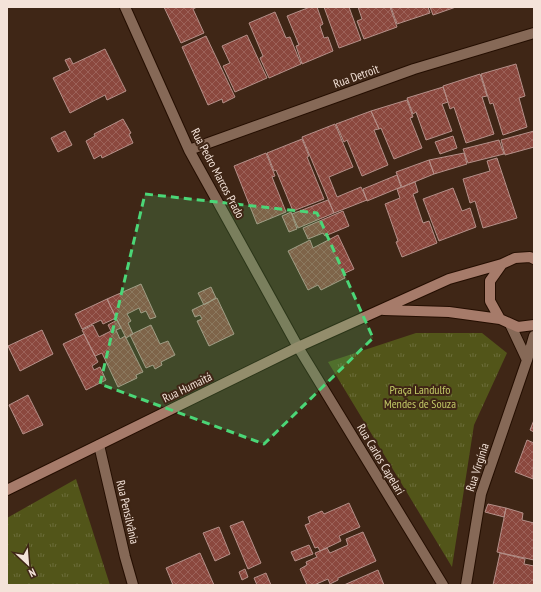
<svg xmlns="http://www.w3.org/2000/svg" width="541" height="592" font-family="'PT Sans Narrow',sans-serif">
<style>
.park{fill:url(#park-tufts)}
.building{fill:url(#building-cross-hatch);stroke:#b59089}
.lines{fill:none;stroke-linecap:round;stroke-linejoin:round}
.street-casing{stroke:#240e01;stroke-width:12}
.secondary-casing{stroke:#240e01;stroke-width:12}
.street{stroke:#866957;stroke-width:10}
.secondary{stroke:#a67b6a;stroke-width:10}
.marked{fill:#4bd677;fill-opacity:0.2;stroke:#4bd677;stroke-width:3;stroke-dasharray:8 5;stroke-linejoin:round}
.labels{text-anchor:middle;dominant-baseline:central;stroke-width:4;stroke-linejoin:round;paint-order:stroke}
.street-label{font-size:12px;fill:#f4e3d9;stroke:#3f2616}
.park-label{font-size:12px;fill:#c2c966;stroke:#3f2616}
</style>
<defs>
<pattern id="park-tufts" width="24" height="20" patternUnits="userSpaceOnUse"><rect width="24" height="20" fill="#525519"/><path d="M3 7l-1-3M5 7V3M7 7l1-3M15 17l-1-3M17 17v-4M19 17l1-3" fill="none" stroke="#6c6d3a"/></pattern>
<pattern id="building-cross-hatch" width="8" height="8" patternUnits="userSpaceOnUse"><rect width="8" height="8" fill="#8b483e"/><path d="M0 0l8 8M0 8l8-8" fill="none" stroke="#9c6259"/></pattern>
</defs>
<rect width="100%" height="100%" fill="#3f2616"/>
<path class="park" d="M416 333H482L507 353 474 425 452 567 328 362Z
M76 479 110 585H7V518Z"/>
<path class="building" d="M164 7H197L193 9 204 33 181 43Z
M310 7H317L323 24 320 26 324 38 328 37 333 51 302 64 296 46 299 45 287 16Z
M324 7H349L361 40 339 48Z
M358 7H390L397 27 364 39 357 21 362 19Z
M391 7H428L430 13 397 24Z
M430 7H456L433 15Z
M275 12 286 38 290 37 301 64 269 78 260 58 263 56 249 23Z
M247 35 267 78 235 92 223 66 230 63 222 46Z
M206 36 235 97 223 103 222 99 208 105 182 47Z
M105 49 126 91 107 100 105 95 70 113 53 78 70 70 65 60 70 58 73 64Z
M516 64 525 96 519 98 527 127 503 135 493 103 490 104 481 74Z
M480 74 487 96 482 97 494 134 466 143 454 107 450 109 443 86Z
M443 87 448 102 442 104 452 131 426 140 416 112 413 114 407 98Z
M407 100 413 117 410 118 422 148 394 159 381 128 379 129 371 111Z
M371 111 379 129 374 130 388 165 362 176 347 140 344 142 336 124Z
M123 119 131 133 129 134 133 143 102 158 101 155 94 159 86 141 95 136 94 134Z
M335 124 353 167 329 177 337 197 361 187 367 200 334 213 302 137Z
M65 131 72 145 58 152 51 138Z
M534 131V147L505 155 501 140Z
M453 136 457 148 440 154 435 142Z
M302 139 309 156 307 157 324 199 293 211 276 170 274 171 267 153Z
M499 140 504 154 468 163 463 149Z
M266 153 275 176 272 177 286 212 257 224 234 166Z
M464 153 467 164 434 174 429 160Z
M497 158 517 218 483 228 475 201 470 203 463 179 490 171 487 161Z
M429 160 434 174 402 187 396 172Z
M397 175 401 187 367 201 363 189Z
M415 182 418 192 413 194 423 223 429 221 437 243 402 257 396 242 398 241 385 204 400 198 397 189Z
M453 188 462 211 470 208 476 227 439 241 423 199Z
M328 200 334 213 298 228 292 214Z
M343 211 349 226 325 236 323 233 308 239 303 228Z
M291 212 297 229 289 232 282 216Z
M338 235 354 269 343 274 345 278 321 290 318 285 308 290 288 251 310 240 313 248Z
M141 284 156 317 150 319 146 311 141 313 139 308 127 314 131 321 128 323 133 334 126 338 107 299Z
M211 287 216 298 204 305 198 293Z
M217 298 234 334 209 346 197 321 202 319 200 315 195 317 192 310Z
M107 299 116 318 103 324 101 320 82 329 75 314Z
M117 320 121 328 116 330 120 339 125 336 143 372 136 375 137 378 118 387 102 353 95 356 82 330 93 325 99 337 111 331 108 325Z
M151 325 160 344 168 341 175 355 161 362 162 365 155 369 153 365 146 368 130 335Z
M42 330 53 354 20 371 8 346Z
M84 334 98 362 92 366 94 370 100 367 106 380 86 390 63 344Z
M28 395 43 425 23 434 9 405Z
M534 420V432L530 430Z
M527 440 534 443 533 479 515 472Z
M349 503 360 527 339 536 341 541 320 551 318 547 315 548 305 525 310 523 308 517 322 511 324 514Z
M488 504 506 508 504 517 485 512Z
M506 508 523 513 522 520 534 523V560L497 552Z
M243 521 261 563 248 569 230 526Z
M219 527 230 554 215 561 203 533Z
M363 532 376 561 338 578V580L330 584 328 579 314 585H307L300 569 307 565 306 562 317 557 315 553 327 548 330 553 348 545 346 539Z
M309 545 313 554 295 561 291 552Z
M200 553 214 585H173L166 568Z
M500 553 525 559 524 564 534 566V585H493Z
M245 569 248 577 242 580 239 572Z
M378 570 384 585H344Z
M266 573 271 585H257L254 578Z"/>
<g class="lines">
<defs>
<path id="street" d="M125 7 189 150 298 347 443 585
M189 150 414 69 534 33
M510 324 527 360
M99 445 125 557 133 585
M466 585 481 494 527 360 534 336"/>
<path id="secondary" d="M534 259 530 257 515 258 502 264 490 281V301L500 319 518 327 534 325
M384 310 449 312 500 319
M7 490 298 347 449 279 502 264"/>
</defs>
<use href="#street" class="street-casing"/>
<use href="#secondary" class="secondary-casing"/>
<use href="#street" class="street"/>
<use href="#secondary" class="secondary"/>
</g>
<path class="marked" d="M145 194 317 213 373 338 264 444 100 384Z"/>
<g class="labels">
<g class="street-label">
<text transform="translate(356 76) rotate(-20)">Rua Detroit</text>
<text transform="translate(218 173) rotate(62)">Rua Pedro Marcos Prado</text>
<text transform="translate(187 387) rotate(-26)">Rua Humaitá</text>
<text transform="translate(381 459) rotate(59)">Rua Carlos Capelari</text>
<text transform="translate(477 467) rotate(-72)">Rua Virgínia</text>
<text transform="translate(128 512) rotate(77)">Rua Pensilvânia</text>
</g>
<g class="park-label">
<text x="420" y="389">Praça Landulfo<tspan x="420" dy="14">Mendes de Souza</tspan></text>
</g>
</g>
<rect width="541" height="592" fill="none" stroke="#f4e3d9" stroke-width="16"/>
<g transform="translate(28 564) rotate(154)" stroke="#3f2616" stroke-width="3" paint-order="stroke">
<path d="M0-3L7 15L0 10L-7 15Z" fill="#f4e3d9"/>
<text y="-6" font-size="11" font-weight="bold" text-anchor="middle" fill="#f4e3d9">N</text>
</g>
</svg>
